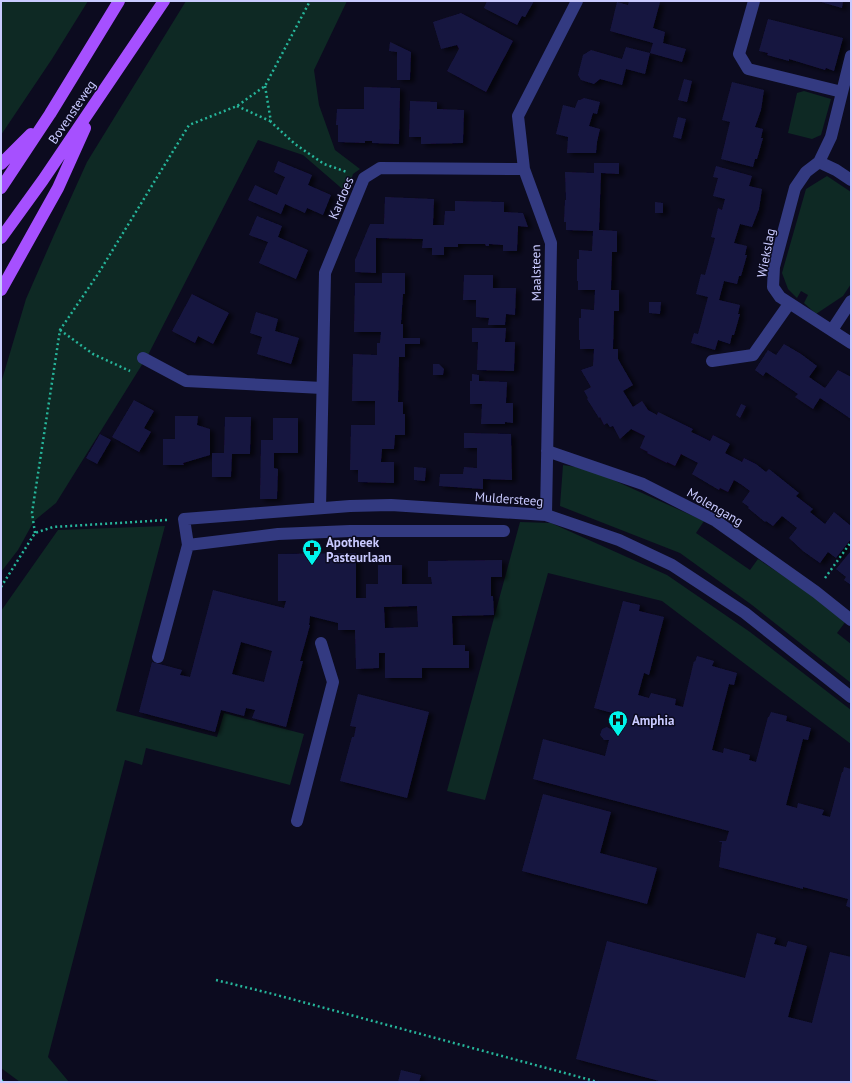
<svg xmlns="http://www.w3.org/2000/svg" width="852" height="1083" font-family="'PT Sans',sans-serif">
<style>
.green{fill:#0e2924}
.building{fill:#191641;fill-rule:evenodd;filter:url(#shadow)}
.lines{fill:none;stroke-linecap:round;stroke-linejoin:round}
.path{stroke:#26b59a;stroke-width:2.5;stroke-dasharray:2 3;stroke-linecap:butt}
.minor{stroke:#333a81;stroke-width:12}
.major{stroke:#a650ff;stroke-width:12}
.labels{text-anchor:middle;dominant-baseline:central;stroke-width:3;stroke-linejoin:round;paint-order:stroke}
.street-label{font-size:13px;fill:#c9caff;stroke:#0c0b1f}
.poi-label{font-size:13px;font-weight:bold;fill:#c9caff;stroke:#0c0b1f;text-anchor:start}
</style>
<defs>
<filter id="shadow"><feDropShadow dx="4.5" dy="2.5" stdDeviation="2" flood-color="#0009"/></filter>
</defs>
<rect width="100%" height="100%" fill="#0c0b1f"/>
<path class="green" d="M1 1H88L52 59 1 135Z
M186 1H347L314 70 319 105 335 150 360 169 353 174 347 193 303 155 258 140 148 355 56 503 34 521 18 550 1 572V383L26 299 54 235 87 162Z
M804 91 831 99 821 135 812 139 788 133 797 93Z
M827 176 851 192V284L843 296 816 314 804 303 808 295 801 291 797 298 788 289 782 273 806 189Z
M563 465 589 469 704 521 696 533 750 570 758 559 803 589 846 621 837 633 851 644V683L752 605 680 553 560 506Z
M520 522 551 523 667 575 750 632 851 710V744L662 601 548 573 485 800 447 791Z
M165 526 116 711 217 737 224 713 304 734 290 785 146 748 142 765 125 760 48 1057 69 1082H20L1 1068V611L58 530Z"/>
<path class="building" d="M487 1H534L525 17 522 16 517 25 484 8Z
M629 1 660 2 653 28 665 32 663 43 686 49 682 62 650 53 645 74 626 69 622 85 600 79 594 84 581 80 578 75 583 55 591 50 622 59 626 47 650 53 653 43 610 31 617 2 628 5Z
M821 1H843L842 8 821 2Z
M461 13 513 41 486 92 447 71 459 49 457 45 441 49 433 22Z
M768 19 843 38 834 71 826 68 825 70 789 59V61L767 55 768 53 759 51Z
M390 42 411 52 410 80H397V52L389 51Z
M684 79 692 81 687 102 678 100Z
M732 82 764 90 761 110 755 127 763 129 761 138H763L757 159H755L753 167 721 159 730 122 722 120Z
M364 87 400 88 399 144 372 143V141H365V143L338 142V125H336L337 109H364Z
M584 98 600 102 597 114 593 113 589 126 600 129 597 142 596 153H567L568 137 556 134 563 105 575 108 578 100H580Z
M410 101 437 102V109L464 110 463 143 421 144V137H409Z
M678 117 686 119 681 139 673 137Z
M278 161 312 175 308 185 331 195 323 215 307 208 305 213 285 204 281 214 248 200 255 185 277 195 285 177 274 172Z
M594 163H619V174L601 173 599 230 617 231V252H612L611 290H619V311H614L613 349H618V359L633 385 623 391 633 407 642 401 648 410 657 415 658 412 693 429 691 432 700 436 710 441 713 435 730 444 725 453 742 462 744 458 756 464 766 472 769 469 799 493 796 496 813 509 810 512 825 524 834 512 851 526V539L836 558 828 552 820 563 803 551 789 538 797 528 782 516 773 526 766 521 765 522 748 508 749 507 742 502 750 491 742 485 734 480 728 492 720 488 719 490 692 474 698 463 681 454 675 466 667 462V463L647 453 648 452 640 448 645 436 631 429 620 439 613 426 610 427 607 423 604 425 600 417 599 418 587 399 588 398 584 391 591 387 581 370 593 366 594 349H580V340H579V318H581V309L594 310 595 290H578V281H577V259H579V250L592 251 593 231 566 230V222H564L565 200H566L565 172 594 173Z
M716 166 752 176 749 186 762 189 759 209 752 227 740 224 734 243 747 246 745 255H747L741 276H739L737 284 724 281 719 300 740 305 738 314H740L734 335H732L730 344 718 340 715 350 691 343 694 333 698 334 708 297 696 294 701 274 705 275 715 238 711 237 718 208 722 210 725 199 713 196 718 178 713 177Z
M385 197 434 199 433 225H444L445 211H455V201L504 202V212L523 213 528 227 518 226 517 251H503V245L489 244V246H486L485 244H458V247H444V255H432V248H422L423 239 376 238V273L355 272V260L370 224H384Z
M655 202 663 203V213H655Z
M257 216 282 226 278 237 308 250 296 279 259 263 268 242 249 235Z
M382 273H405V294H403L401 324H403V338H420V344H405V357H399L398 402H403V414H405V435H395L394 449H382L381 462H394V483L358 482V470H350L351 425H375V401H352L353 354 377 355V343H380L381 332H354L355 283H382Z
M464 275H493V288H516L515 315 506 314 505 325H488L489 318 476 317V300H463Z
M192 294 229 313 213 344 198 336 195 343 172 331Z
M649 302H661L660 314 649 313Z
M256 312 278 319 275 331 299 338 291 364 257 354 262 337 250 333Z
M472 328H506L505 342H515L514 371 477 370 478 342H472Z
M784 344 801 354 817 366 809 377 825 388 838 370 851 377V419L820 398 813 409 795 397 798 394 766 372 763 376 755 370 768 350 776 355Z
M433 364H439L444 369 443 375H433Z
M472 374 479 375V381L507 382 506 403H513V423L505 422V424H481L482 404H470V381H472Z
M134 400 154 411 144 428 151 432 139 452 112 437Z
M741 404 746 406 740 418 736 415Z
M175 416H198L197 425 210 429V455L183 463 184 465H163V439H175Z
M225 417H251L250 454H232L231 477H212V453H224Z
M273 418H298V453H274V468L278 469 277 499H260L261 440H273Z
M464 433 511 434 512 480 483 479V489L439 486 440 474H463L464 467 477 468V448H464Z
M100 434 111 440 97 464 86 458Z
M414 467 426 468 425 481 414 480Z
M851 551V585L844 580 846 577 836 569Z
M356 553V598H366V584H378V565H402V584H432L431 577H428V561L502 560V577H491V596H493L494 615 452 616 453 645H465V651H469V668H422V678H385V653H379V668L356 669 355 630H338V623L310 616 309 625H310L300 661H303L286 727 252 718 255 710 246 708 244 716 221 710 215 732 139 712 152 662 182 670 180 675 190 677 213 590 284 608 286 601H278V554ZM417 606 418 627 385 628 384 607ZM241 642 272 651 264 682 232 674Z
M623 601 640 605 639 611 664 617 649 675 644 673 638 695 649 698 651 693 676 699 675 705 683 707 694 661 695 662 697 656 714 661 712 666 737 673 734 685 729 684 712 750 723 753 724 748 750 755 749 760 756 762 768 717H769L771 712 787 716 786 721 811 728 808 740 803 739 786 805 797 808 798 803 824 810 822 815 830 817 842 772H843L844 767 851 769V908L846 906 848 899 803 887V889L719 867 722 842H719L720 841H726L729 831 533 779 543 739 605 756 609 740H604L600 735 602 729 607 727 612 730 616 714 594 708Z
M358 694 429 712 407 798 340 781 352 737H354L356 727 350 726Z
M543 794 611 812 600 853 657 868 647 904 522 871Z
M757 933 776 938 774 944 786 947 788 941 807 946 788 1017 812 1023 830 952 851 957V1082H663L576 1059 607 941 745 978Z
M401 1070 421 1075 419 1082H398Z"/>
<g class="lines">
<path class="path" d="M265 86 271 122 295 144 324 164 347 172
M237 106 270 121
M60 330 93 354 130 371
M35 533 32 513 60 330 98 274 189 125 237 106 265 86 310 1
M825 578 851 542
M1 587 35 533 53 527 167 520
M216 980 273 994 598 1082
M1 1080 3 1082"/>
<path class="minor" d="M754 1 739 54 748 69 842 92
M851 56 831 137 819 162 806 172 795 188 774 267 773 287 780 297 851 343
M819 162 836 170 851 180
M832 330 851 301
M143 358 186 381 322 388
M712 361 753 355 789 304
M547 451 643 484 716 521 816 592 851 620
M320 508 325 273 364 178 380 168 524 169
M546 515 551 243 524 169 518 116 577 1
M188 545 278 534 350 531H504
M158 657 188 545 184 519 350 506 391 505 546 515 619 540 672 565 745 613 851 697
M297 821 333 682 321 643"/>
<path class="major" d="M1 164 31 134
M1 188 50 114 119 1
M1 238 43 180 164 1
M1 290 58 188 85 128"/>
</g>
<defs>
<symbol id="pharmacy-pin" viewBox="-11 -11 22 30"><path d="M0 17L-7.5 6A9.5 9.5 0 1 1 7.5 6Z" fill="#00f4ec" stroke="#0c0b1f"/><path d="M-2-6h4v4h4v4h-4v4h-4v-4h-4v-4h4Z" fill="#111"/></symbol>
<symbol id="hospital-pin" viewBox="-11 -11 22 30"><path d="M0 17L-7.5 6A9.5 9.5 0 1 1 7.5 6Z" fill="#00f4ec" stroke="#0c0b1f"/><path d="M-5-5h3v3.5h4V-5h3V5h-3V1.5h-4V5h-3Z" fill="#111"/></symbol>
</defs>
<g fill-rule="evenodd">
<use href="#pharmacy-pin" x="301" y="538" width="22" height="30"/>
<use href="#hospital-pin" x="607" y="709" width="22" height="30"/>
</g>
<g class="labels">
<g class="street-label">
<text transform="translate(72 112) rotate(-56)">Bovensteweg</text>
<text transform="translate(341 198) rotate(-67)">Kardoes</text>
<text transform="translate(766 253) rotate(-79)">Wiekslag</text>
<text transform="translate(536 273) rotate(-91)">Maalsteen</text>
<text transform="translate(509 499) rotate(4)">Muldersteeg</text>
<text transform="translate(715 507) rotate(30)">Molengang</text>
</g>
<g class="poi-label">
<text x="326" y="542">Apotheek<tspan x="326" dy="15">Pasteurlaan</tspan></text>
<text x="632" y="720">Amphia</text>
</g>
</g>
<rect width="852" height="1083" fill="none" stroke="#c9caff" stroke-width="4"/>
</svg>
